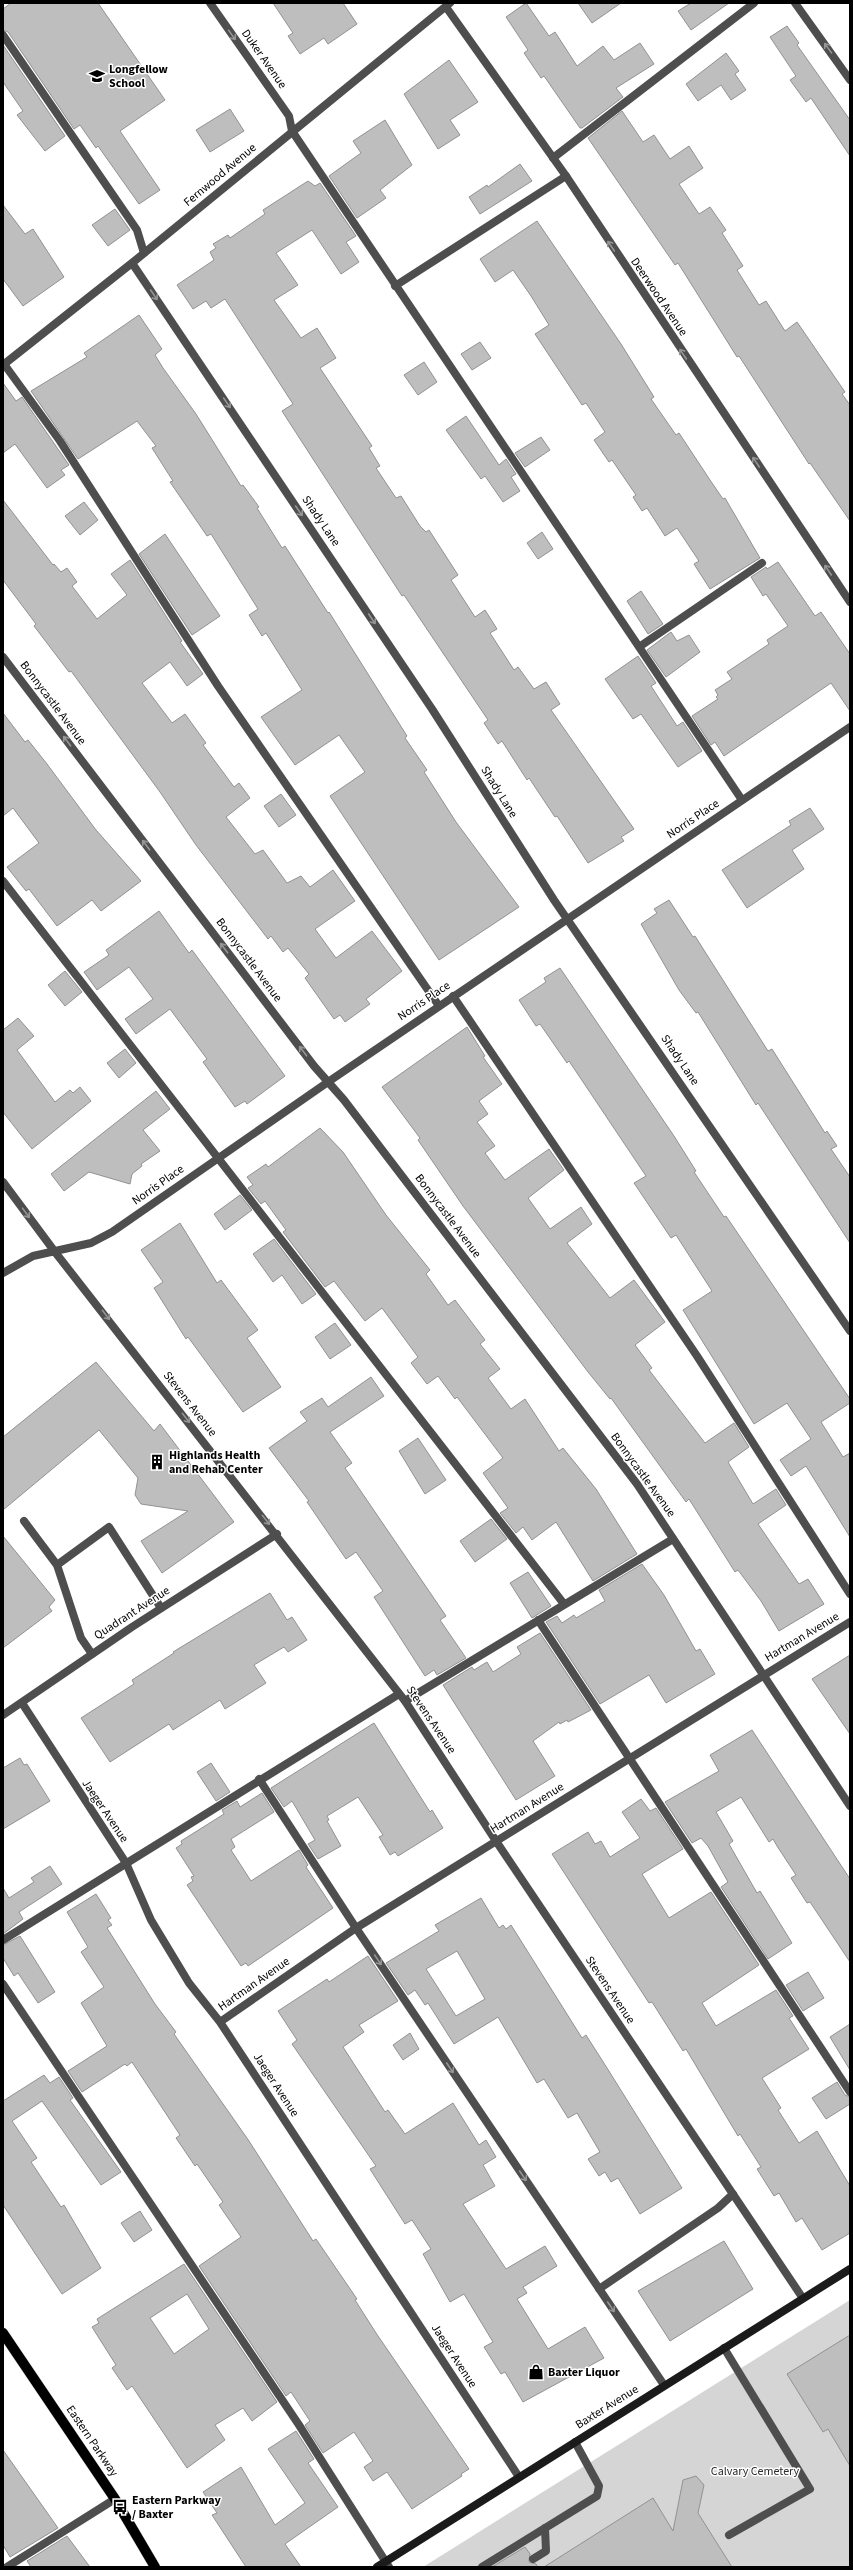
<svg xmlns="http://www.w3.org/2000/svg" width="853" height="2570" font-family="'Source Sans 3',sans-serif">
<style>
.green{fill:#d5d5d5}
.building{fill:#bebebe;stroke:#929292;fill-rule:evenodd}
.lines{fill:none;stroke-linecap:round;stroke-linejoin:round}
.primary-casing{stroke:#dbdbdb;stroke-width:11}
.lane{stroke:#4e4e4e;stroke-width:8}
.street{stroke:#4e4e4e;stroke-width:8}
.secondary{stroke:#1b1b1b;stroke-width:8}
.primary{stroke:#000;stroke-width:10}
.oneway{stroke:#959595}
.labels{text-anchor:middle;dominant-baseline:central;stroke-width:3;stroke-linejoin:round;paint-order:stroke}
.street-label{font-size:12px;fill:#000;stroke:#fff}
.poi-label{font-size:12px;font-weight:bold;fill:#000;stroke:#fff;text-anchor:start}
.park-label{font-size:12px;fill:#2c2c2c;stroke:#fff}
</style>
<rect width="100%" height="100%" fill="#fff"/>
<path class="green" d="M850 2300V2567H423Z"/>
<path class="building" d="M11 3H98L165 100 120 131 160 190 139 204 98 146 96 148 80 125 74 129 8 32 3 30V9Z
M273 3H343L357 24 328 44 324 38 300 54 288 36 293 33Z
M526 3 549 36 555 32 577 66 603 46 614 60 640 43 654 64 616 88 623 97 582 128H580L544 76 541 78 524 53 528 50 506 17Z
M578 3H621L592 23Z
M691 3H729L691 30 678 11Z
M787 26 799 43 797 45 850 120V156L811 98 806 102 790 80 796 76 770 37Z
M3 45 65 136 45 151 17 115 23 111 3 82Z
M726 53 739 71 735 74 746 90 731 100 721 85 698 101 686 84Z
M449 60 478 102 450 120 460 135 438 149 404 94Z
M230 109 244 131 210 152 196 130Z
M622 111 643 142 654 135 670 159 689 146 703 168 679 184 699 214 710 207 726 230 722 233 743 266 737 270 759 305 766 301 785 331 797 322 845 392 842 394 850 405V521L810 463 809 464 739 356 737 357 678 263 675 265 588 138Z
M385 120 412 165 380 190 386 198 357 218 329 176 361 153 353 141Z
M520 164 532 181 480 214 469 197 487 185 488 187Z
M308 181 315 186 320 183 356 236 346 242 359 262 341 274 312 230 276 253 298 285 274 300 301 338 317 328 336 358 320 368 372 446 369 448 380 466 376 468 396 498 401 496 420 526 426 532 429 530 458 575 451 580 475 617 485 610 497 629 490 633 514 670 518 667 534 689 546 682 560 704 551 710 634 829 621 837 624 841 588 863 557 816 555 817 529 778 527 780 502 741 498 744 484 723 488 720 404 595 402 596 313 459 282 411 293 404 225 299 211 308 206 301 193 309 177 285 214 260 210 252 216 248 213 244 228 235 230 238 265 214 263 210Z
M3 205 25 234 33 229 64 277 23 306 3 279Z
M115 209 130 230 108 246 92 225Z
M537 221 621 344 654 397 651 399 676 435 679 433 710 480 723 499 725 498 760 558 710 589 694 564 699 561 677 528 665 536 647 508 642 511 633 497 636 495 612 460 609 462 594 440 605 432 586 403 582 405 535 334 549 325 531 296 513 270 495 282 480 259Z
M139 315 162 349 155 355 163 368 196 414 241 486 243 485 259 507 257 508 282 548 285 546 328 613 329 612 407 736 405 738 427 770 424 772 456 822 519 907 439 960 330 796 365 772 339 735 295 765 261 717 302 690 266 633 262 636 249 615 258 609 211 534 207 536 170 482 173 481 152 448 156 446 137 421 78 459 31 391 87 357 84 353Z
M480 342 491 358 472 370 461 354Z
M424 362 437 382 418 395 404 375Z
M3 383 16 401 22 397 69 465 61 470 65 475 47 488 15 444 3 453Z
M466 416 499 465 506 459 516 474 511 477 520 491 503 502 485 476 481 479 446 430Z
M541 437 550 450 525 467 515 453Z
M3 500 53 565 54 564 61 572 67 568 77 582 72 586 97 619 127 595 111 574 130 560 182 641 180 642 203 674 187 686 170 662 142 683 172 723 185 714 206 743 203 745 234 787 239 783 250 798 226 817 255 854 263 850 287 883 301 876 310 887 333 870 355 901 315 929 336 958 372 931 402 971 366 999 370 1004 345 1022 340 1015 334 1019 305 978 309 974 288 948 283 952 271 936 268 939 196 845 160 792 71 671 69 672 34 626 36 624 3 580Z
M84 502 98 520 80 535 65 516Z
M542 532 553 549 538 559 527 543Z
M165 534 220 616 192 635 139 554Z
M778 562 815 616 821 612 850 654V711L831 683 724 756 715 742 711 745 692 716 718 699 716 697 718 695 715 690 732 679 727 672 769 644 767 640 788 626 766 594 763 596 751 577 766 567 767 569Z
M641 591 663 624 648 634 627 601Z
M671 632 677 641 689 635 700 652 666 677 647 650Z
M638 656 656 683 651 686 677 726 683 722 702 751 678 767 641 714 633 719 605 679Z
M3 713 25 742 28 740 47 764 96 830 141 881 101 911 92 900 57 926 29 889 26 891 7 867 39 843 13 808 3 816Z
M281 794 296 815 279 827 264 806Z
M810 808 824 829 792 850 804 869 747 908 722 870 791 825 789 821Z
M669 900 693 937 695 936 768 1051 772 1049 825 1133 827 1131 837 1146 831 1149 850 1177V1243L758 1103 756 1105 698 1012 696 1013 679 990 641 924 657 913 654 909Z
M159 911 189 953 192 950 285 1076 247 1104 245 1101 235 1107 203 1062 207 1059 170 1009 136 1034 125 1019 153 999 129 967 97 990 84 972 109 955 106 950Z
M560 968 674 1136 696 1171 694 1172 724 1217 726 1216 850 1399V1403L821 1422 843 1457 850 1453V1537L806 1466 791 1476 780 1460 811 1439 787 1403 754 1424 683 1310 712 1291 676 1235 671 1238 634 1183 646 1176 569 1061 567 1063 540 1024 536 1026 519 1000 546 982 544 978Z
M65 971 82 992 65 1006 48 985Z
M18 1018 34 1036 17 1050 55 1102 70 1090 73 1093 80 1087 91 1101 32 1149 3 1112V1030Z
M467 1027 485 1056 483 1057 502 1084 479 1101 488 1114 477 1122 495 1146 485 1153 505 1180 549 1149 564 1170 528 1198 550 1229 581 1207 592 1224 567 1243 610 1298 634 1280 665 1322 635 1345 652 1368 649 1370 705 1443 734 1423 749 1447 728 1462 753 1504 776 1489 786 1505 758 1524 799 1584 808 1579 824 1604 779 1631 761 1601 738 1570 735 1572 689 1499 686 1502 611 1398 610 1399 588 1372 463 1206 418 1140 420 1138 382 1087Z
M125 1049 136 1063 119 1078 107 1063Z
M156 1091 170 1109 143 1130 160 1151 141 1164 142 1166 132 1174 130 1184 89 1172 64 1191 51 1174Z
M320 1128 343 1152 386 1215 430 1270 426 1274 448 1305 455 1300 485 1340 480 1344 500 1369 488 1378 511 1409 525 1399 559 1451 563 1448 596 1489 637 1554 593 1581 556 1522 532 1540 523 1527 516 1533 500 1513 508 1508 483 1473 503 1458 457 1397 455 1399 438 1376 427 1384 411 1363 418 1357 382 1308 365 1321 334 1281 325 1287 283 1232 286 1230 265 1201 261 1204 248 1188 253 1185 247 1177 266 1164 268 1167Z
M240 1195 252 1210 225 1230 214 1214Z
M180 1223 217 1283 221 1280 258 1330 247 1338 281 1387 243 1412 188 1337 186 1339 154 1288 163 1282 141 1250Z
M274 1239 316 1294 302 1304 282 1275 273 1282 253 1254Z
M335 1323 351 1345 330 1359 315 1337Z
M96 1362 154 1431 160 1424 234 1522 162 1573 141 1541 188 1511 141 1504 135 1495 138 1478 99 1430 3 1510V1437Z
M371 1377 384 1396 330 1432 352 1463 345 1468 446 1616 440 1620 466 1658 437 1675 434 1670 425 1676 374 1597 383 1591 356 1552 346 1559 307 1502 309 1501 269 1448 307 1421 300 1412 322 1398 328 1407Z
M418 1438 446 1480 425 1494 399 1451Z
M491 1519 507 1539 475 1562 460 1541Z
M3 1536 55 1600 49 1607 52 1611 3 1648Z
M642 1564 664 1595 696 1651 700 1649 715 1674 666 1703 649 1675 600 1704 546 1622 557 1616 562 1623 574 1615 576 1618 605 1601 599 1590Z
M528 1572 551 1606 532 1618 510 1583Z
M270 1593 287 1620 292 1617 307 1640 288 1652 284 1647 254 1665 266 1683 225 1709 220 1700 173 1730 169 1724 110 1762 81 1718 134 1684 132 1680 174 1653 173 1652Z
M540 1633 591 1710 568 1722 567 1720 560 1724 559 1722 533 1741 555 1776 516 1800 443 1685 472 1667 474 1670 487 1662 493 1672 521 1654 517 1647Z
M850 1655V1734L812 1679Z
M374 1723 430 1812 432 1810 443 1828 398 1856 395 1852 390 1855 379 1837 383 1835 358 1797 327 1816 329 1820 327 1821 341 1846 318 1859 308 1844 315 1840 292 1801 284 1807 271 1788Z
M752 1730 850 1879V1962L810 1902 807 1903 791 1878 796 1875 777 1846 773 1839 769 1842 741 1797 716 1812 733 1841 729 1844 757 1893 760 1891 792 1943 768 1959 721 1887 728 1882 708 1846 701 1838 692 1843 665 1802 719 1771 710 1755Z
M20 1758 24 1765 27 1764 50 1801 3 1829V1768Z
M211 1763 230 1792 216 1801 197 1772Z
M262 1793 274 1812 231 1839 235 1847 231 1850 251 1881 299 1850 308 1865 306 1867 333 1908 248 1966 246 1963 241 1966 187 1885 193 1881 191 1877 194 1876 176 1848 182 1844 181 1841 224 1814 222 1810 237 1801 240 1807Z
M641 1799 650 1811 656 1808 683 1849 642 1874 669 1918 711 1892 759 1965 702 2003 716 2026 776 1990 793 2016 789 2018 809 2049 762 2078 781 2108 778 2110 799 2143 817 2131 850 2186V2233L822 2250 802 2218 796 2222 779 2193 774 2196 757 2169 761 2167 740 2134 738 2136 686 2049 683 2051 652 2002 649 2003 552 1854 588 1832 595 1844 601 1841 610 1857 640 1838 622 1812Z
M50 1866 62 1884 19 1912 23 1919 3 1934V1888L9 1898 34 1882 31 1878Z
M96 1894 111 1918 108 1920 112 1925 107 1928 155 2004 176 2032 174 2034 249 2141 313 2241 316 2239 357 2299 355 2300 376 2333 469 2469 461 2474 462 2476 412 2509 387 2472 373 2481 364 2467 373 2461 354 2432 323 2453 305 2425 310 2421 291 2392 286 2396 199 2266 241 2237 219 2205 223 2202 197 2164 195 2166 176 2138 180 2135 132 2062 127 2066 125 2064 82 2092 68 2071 107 2046 81 2003 104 1987 81 1952 88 1947 67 1912Z
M481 1898 499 1928 503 1925 506 1929 511 1925 582 2038 586 2035 607 2068 682 2188 640 2214 618 2178 611 2182 605 2172 599 2176 588 2159 600 2152 577 2113 568 2118 544 2079 537 2083 498 2017 454 2044 428 2003 425 2005 415 1990 408 1995 386 1963 439 1931 435 1925ZM457 1951 485 1999 456 2016 426 1969Z
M20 1936 55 1992 38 2003 18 1973 14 1976 3 1958V1945Z
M368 1956 398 2001 359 2025 364 2032 343 2047 385 2112 388 2110 405 2134 453 2103 479 2145 486 2140 496 2157 483 2165 495 2186 463 2204 506 2269 545 2246 557 2266 523 2287 527 2293 517 2299 548 2349 585 2327 604 2358 523 2402 505 2372 501 2374 484 2347 493 2342 464 2294 450 2302 423 2254 431 2249 412 2220 405 2224 370 2169 376 2166 292 2044 297 2040 278 2011 327 1979 329 1982Z
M808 1972 824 1998 803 2011 786 1985Z
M850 2024V2070L830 2037Z
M410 2033 419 2049 403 2060 393 2045Z
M44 2075 50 2083 59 2077 73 2098 70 2100 121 2172 101 2185 42 2101 12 2121 37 2158 31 2162 61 2207 64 2205 101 2268 62 2294 3 2205V2101Z
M837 2082 845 2095 850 2097V2104L826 2119 812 2098Z
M140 2211 152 2230 134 2242 121 2223Z
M724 2241 753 2289 670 2341 638 2291Z
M184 2264 277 2402 252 2421 243 2408 215 2425 225 2440 187 2468 132 2386 127 2390 112 2368 116 2365 92 2327 99 2323 97 2319ZM187 2294 209 2329 174 2354 150 2318Z
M850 2335V2466L828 2429 823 2432 787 2374Z
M296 2431 314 2459 308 2463 338 2507 285 2544 301 2567H246L212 2515 217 2513 203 2492 241 2467 275 2525 305 2503 268 2449Z
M3 2450 58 2528 10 2557 3 2545Z
M696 2476 704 2485 698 2513 732 2567H544L653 2498 673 2531 683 2480Z
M67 2536 90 2567H31L27 2561Z
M525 2547 530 2554 529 2562 536 2564 538 2567H492Z"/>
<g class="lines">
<defs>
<path id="primary" d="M3 2333 115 2499 155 2567"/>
</defs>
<use href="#primary" class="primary-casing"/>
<path class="lane" d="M795 3 850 80
M3 35 137 230 144 253
M292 131 742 800
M553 158 754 3
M395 286 566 176
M4 364 60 441 218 686 439 1006
M639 647 762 563
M3 881 564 1604
M453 996 697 1356 850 1594
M24 1521 57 1565 81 1638 92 1654
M57 1565 109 1527 161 1608
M538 1620 850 2092
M405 1701 673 1539
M259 1779 356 1928 664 2385
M3 1940 399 1694
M3 1984 299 2425 389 2567
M599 2289 718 2208 733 2194
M724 2348 810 2489 729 2535
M533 2559 546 2551 545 2528
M7 2567 115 2499
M482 2567 597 2496 599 2486 575 2442"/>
<path class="street" d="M210 3 289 116 292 131
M446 7 566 176 850 602
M132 263 432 709 554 900 850 1331
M3 365 132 263 450 3
M3 657 314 1066 344 1100 637 1484 850 1806
M3 1182 55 1252 405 1701 496 1841 802 2297
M3 1273 33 1256 91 1243 112 1232 328 1082 850 727
M22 1703 126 1863 151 1920 189 1983 220 2022 519 2477
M3 1715 132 1627 277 1534
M220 2022 356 1928 850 1622"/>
<path class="secondary" d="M377 2567 850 2269"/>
<use href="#primary" class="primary"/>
</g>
<defs><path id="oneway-shaft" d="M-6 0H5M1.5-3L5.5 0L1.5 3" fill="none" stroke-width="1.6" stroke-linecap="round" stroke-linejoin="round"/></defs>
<g class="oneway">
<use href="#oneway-shaft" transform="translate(232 35) rotate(55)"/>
<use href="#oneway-shaft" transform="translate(828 48) rotate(-126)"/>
<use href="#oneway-shaft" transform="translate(611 246) rotate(-124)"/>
<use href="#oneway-shaft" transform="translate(154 295) rotate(56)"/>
<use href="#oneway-shaft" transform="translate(683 354) rotate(-124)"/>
<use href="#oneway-shaft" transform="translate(227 403) rotate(56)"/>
<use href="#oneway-shaft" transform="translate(756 462) rotate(-124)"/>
<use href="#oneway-shaft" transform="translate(299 511) rotate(56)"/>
<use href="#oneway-shaft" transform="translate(828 570) rotate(-124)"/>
<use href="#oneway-shaft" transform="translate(372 619) rotate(56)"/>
<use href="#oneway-shaft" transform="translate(67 741) rotate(-127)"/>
<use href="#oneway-shaft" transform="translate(146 845) rotate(-127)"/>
<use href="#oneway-shaft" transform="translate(224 948) rotate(-127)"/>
<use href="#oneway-shaft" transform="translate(303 1051) rotate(-127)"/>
<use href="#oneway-shaft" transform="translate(26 1213) rotate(54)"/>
<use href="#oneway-shaft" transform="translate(106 1315) rotate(52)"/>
<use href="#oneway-shaft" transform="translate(186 1418) rotate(52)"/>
<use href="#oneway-shaft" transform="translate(266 1520) rotate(52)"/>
<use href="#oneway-shaft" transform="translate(378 1960) rotate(56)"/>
<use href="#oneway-shaft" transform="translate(450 2068) rotate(56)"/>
<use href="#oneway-shaft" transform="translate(523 2176) rotate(56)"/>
<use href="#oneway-shaft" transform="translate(611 2307) rotate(56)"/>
</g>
<defs>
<symbol id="school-bare" viewBox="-9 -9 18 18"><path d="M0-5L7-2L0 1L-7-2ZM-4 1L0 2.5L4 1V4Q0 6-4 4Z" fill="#000" stroke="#fff" stroke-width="2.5" paint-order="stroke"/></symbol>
<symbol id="building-bare" viewBox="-9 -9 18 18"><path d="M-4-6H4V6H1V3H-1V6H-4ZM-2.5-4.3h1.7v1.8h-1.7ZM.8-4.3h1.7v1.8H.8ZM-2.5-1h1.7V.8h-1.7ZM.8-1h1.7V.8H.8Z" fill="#000" stroke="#fff" stroke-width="2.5" paint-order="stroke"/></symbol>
<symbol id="shop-bare" viewBox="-9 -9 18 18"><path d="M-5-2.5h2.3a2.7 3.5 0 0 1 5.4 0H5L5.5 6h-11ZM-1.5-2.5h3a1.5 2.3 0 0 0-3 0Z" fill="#000" stroke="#fff" stroke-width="2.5" paint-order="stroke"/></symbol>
<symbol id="bus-bare" viewBox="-9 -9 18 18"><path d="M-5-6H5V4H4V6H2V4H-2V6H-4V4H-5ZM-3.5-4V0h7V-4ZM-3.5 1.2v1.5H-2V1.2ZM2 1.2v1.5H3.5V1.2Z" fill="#000" stroke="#fff" stroke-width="2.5" paint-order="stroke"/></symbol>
</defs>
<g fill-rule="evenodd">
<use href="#school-bare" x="86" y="65" width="22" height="22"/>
<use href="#building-bare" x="146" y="1451" width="22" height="22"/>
<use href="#shop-bare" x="525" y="2361" width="22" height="22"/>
<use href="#bus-bare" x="109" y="2496" width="22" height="22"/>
</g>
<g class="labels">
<g class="street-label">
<text transform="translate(264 59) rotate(55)">Duker Avenue</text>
<text transform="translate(220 175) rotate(-40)">Fernwood Avenue</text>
<text transform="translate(659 297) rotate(56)">Deerwood Avenue</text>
<text transform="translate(321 521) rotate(56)">Shady Lane</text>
<text transform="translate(53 703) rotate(53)">Bonnycastle Avenue</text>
<text transform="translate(499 792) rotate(58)">Shady Lane</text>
<text transform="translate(693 819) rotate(-34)">Norris Place</text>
<text transform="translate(249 960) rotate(53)">Bonnycastle Avenue</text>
<text transform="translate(424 1001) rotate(-34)">Norris Place</text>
<text transform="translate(680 1060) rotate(56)">Shady Lane</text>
<text transform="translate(158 1185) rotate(-35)">Norris Place</text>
<text transform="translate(448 1216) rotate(53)">Bonnycastle Avenue</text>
<text transform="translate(190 1404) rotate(52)">Stevens Avenue</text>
<text transform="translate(643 1475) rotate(54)">Bonnycastle Avenue</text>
<text transform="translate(132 1613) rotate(-33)">Quadrant Avenue</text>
<text transform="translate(802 1637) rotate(-31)">Hartman Avenue</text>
<text transform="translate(431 1720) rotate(56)">Stevens Avenue</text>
<text transform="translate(527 1808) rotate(-32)">Hartman Avenue</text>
<text transform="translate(105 1811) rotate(56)">Jaeger Avenue</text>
<text transform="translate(254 1984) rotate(-35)">Hartman Avenue</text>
<text transform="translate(610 1990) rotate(56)">Stevens Avenue</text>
<text transform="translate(276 2085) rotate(57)">Jaeger Avenue</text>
<text transform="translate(454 2356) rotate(57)">Jaeger Avenue</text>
<text transform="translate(607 2407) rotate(-32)">Baxter Avenue</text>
<text transform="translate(92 2441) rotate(56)">Eastern Parkway</text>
</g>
<g class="poi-label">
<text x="109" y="69">Longfellow<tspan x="109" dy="14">School</tspan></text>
<text x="169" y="1455">Highlands Health<tspan x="169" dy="14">and Rehab Center</tspan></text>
<text x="548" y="2372">Baxter Liquor</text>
<text x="132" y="2500">Eastern Parkway<tspan x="132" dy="14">/ Baxter</tspan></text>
</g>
<g class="park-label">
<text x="755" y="2471">Calvary Cemetery</text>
</g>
</g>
<rect width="853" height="2570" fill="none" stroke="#000000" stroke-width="8"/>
</svg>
